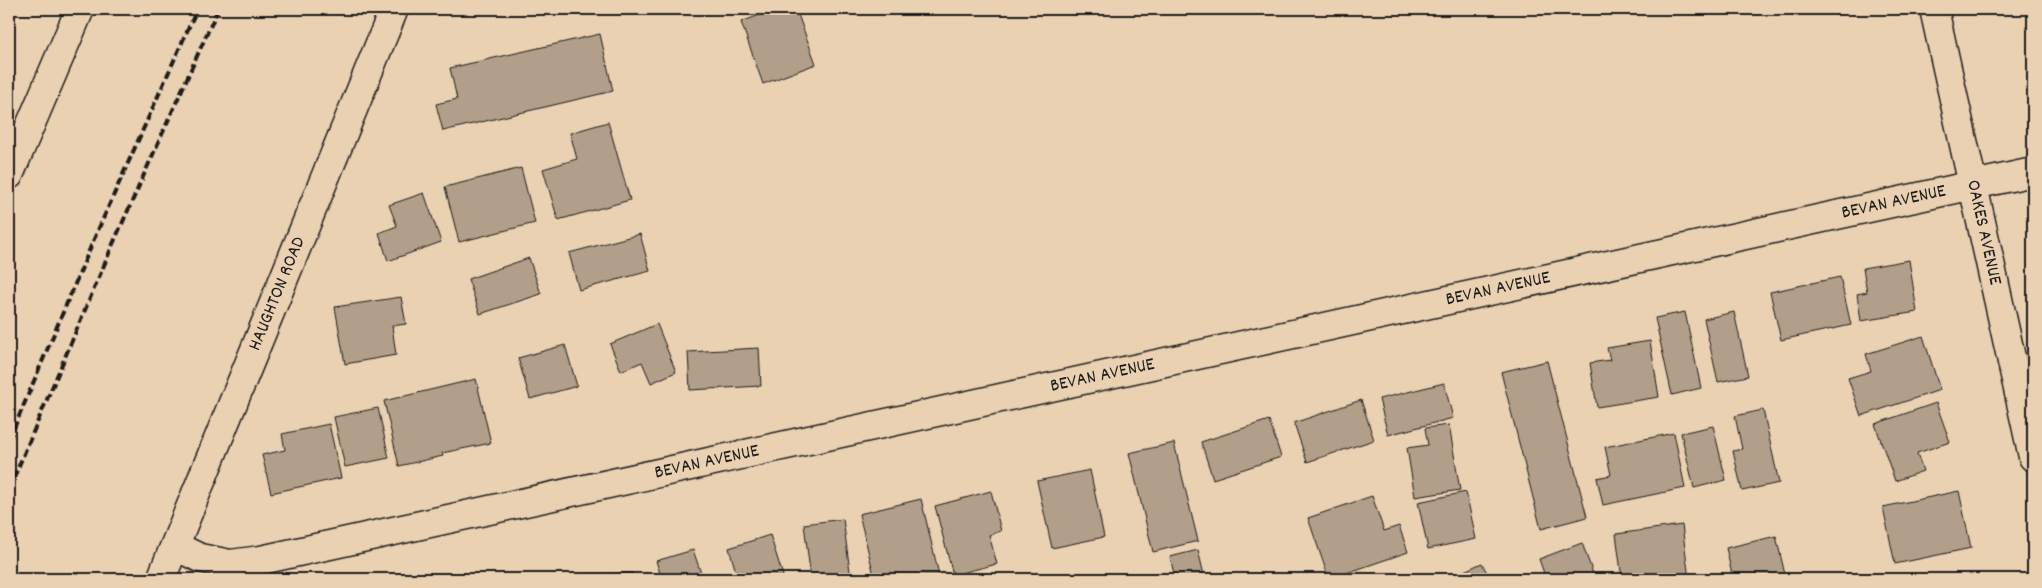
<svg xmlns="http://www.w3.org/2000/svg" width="2042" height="588" font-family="Dekko,sans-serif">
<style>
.building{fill:#b19f89;stroke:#1c1c1c}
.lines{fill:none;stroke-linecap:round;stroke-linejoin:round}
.street-casing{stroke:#1c1c1c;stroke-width:31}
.street{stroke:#ead1b2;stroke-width:28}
.rail{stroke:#1c1c1c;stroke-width:4;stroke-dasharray:8 4;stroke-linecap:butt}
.labels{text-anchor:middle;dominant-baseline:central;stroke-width:4.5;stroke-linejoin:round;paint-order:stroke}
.street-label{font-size:19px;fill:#1c1c1c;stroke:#ead1b2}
</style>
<rect width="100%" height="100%" fill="#ead1b2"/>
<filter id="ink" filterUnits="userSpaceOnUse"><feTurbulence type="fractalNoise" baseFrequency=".02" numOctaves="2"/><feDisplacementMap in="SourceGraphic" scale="10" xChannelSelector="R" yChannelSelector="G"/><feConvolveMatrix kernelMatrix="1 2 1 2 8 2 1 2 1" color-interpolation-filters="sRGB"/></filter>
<g filter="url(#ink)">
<path class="building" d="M776 9H796L816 64 763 84 741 22Z
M600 34 613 91 443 131 436 104 457 99 450 68Z
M608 122 630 200 558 220 543 169 577 159 570 133Z
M521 168 535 223 459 242 445 187Z
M424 193 441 242 388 261 379 233 397 226 389 205Z
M640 234 650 271 579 290 569 253Z
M529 258 541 294 480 314 468 279Z
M1909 260 1917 312 1861 321 1857 294 1867 292 1863 268Z
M1840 277 1851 325 1781 340 1770 292Z
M401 297 406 324 392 326 396 355 345 364 335 307Z
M1685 312 1701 388 1672 395 1655 318Z
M1734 312 1748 376 1718 382 1704 319Z
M657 324 676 372 651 383 642 362 621 371 610 344Z
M1923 336 1940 390 1861 416 1848 378 1871 371 1866 354Z
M1650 341 1659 397 1597 407 1590 363 1610 360 1607 348Z
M565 345 577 386 530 399 518 358Z
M759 348 761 386 690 390 688 352Z
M1547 361 1587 517 1541 529 1501 372Z
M476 379 491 443 442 453 443 456 399 466 384 401Z
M1444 383 1453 418 1388 435 1379 399Z
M1361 400 1374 440 1307 462 1294 423Z
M1936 403 1950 442 1917 453 1923 471 1895 481 1875 424Z
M378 408 389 458 345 467 334 417Z
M1763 410 1779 483 1742 491 1733 451 1742 449 1735 416Z
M1269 420 1281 457 1213 479 1201 442Z
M329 424 341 478 271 493 262 455 285 450 282 434Z
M1449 425 1460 490 1415 497 1407 448 1428 445 1425 428Z
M1713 426 1726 480 1694 488 1681 433Z
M1674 433 1685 488 1603 505 1597 478 1611 475 1605 447Z
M1174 443 1198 541 1153 552 1129 453Z
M1090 470 1104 537 1052 548 1037 481Z
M991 491 1001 531 989 535 997 564 953 575 935 506Z
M1959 491 1971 548 1895 564 1883 507Z
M1466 492 1476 539 1428 549 1418 502Z
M1372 496 1384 531 1399 526 1408 552 1329 579 1308 518Z
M921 499 940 579H875L859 514Z
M843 519 851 579H811L804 524Z
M1682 525 1689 579H1622L1616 534Z
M770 535 784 579H738L729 548Z
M1776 536 1786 579H1733L1726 548Z
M1582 543 1595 579H1546L1539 559Z
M693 550 703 579H662L656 561Z
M1198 550 1205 579H1172L1175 578 1170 557Z
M1482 563 1490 579H1446Z
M632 573V579H591L590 574Z
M1920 574 1922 579H1905Z
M1979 576 1980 579H1966Z"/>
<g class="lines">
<defs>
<g id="street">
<path id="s1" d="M1934 9 2033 457"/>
<path d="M9 175 80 9"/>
<path id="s2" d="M175 546 200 558 230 564 261 560 2033 172"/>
<path id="s3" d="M161 579 394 9"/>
</g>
</defs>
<use href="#street" class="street-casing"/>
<use href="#street" class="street"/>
<path class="rail" d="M9 440 94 239 197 9
M9 489 113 244 218 9"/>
</g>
</g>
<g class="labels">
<g class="street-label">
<text stroke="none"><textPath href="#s2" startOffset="1761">BEVAN AVENUE</textPath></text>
<text stroke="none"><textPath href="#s1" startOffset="229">OAKES AVENUE</textPath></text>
<text stroke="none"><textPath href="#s2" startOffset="1356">BEVAN AVENUE</textPath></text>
<text stroke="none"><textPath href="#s3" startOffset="308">HAUGHTON ROAD</textPath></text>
<text stroke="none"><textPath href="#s2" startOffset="951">BEVAN AVENUE</textPath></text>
<text stroke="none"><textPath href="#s2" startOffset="546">BEVAN AVENUE</textPath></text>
</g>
</g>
<rect width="2042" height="588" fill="none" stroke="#ead1b2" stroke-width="30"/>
<rect x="15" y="15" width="2012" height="558" fill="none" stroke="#1c1c1c" stroke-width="2" filter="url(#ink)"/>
</svg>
